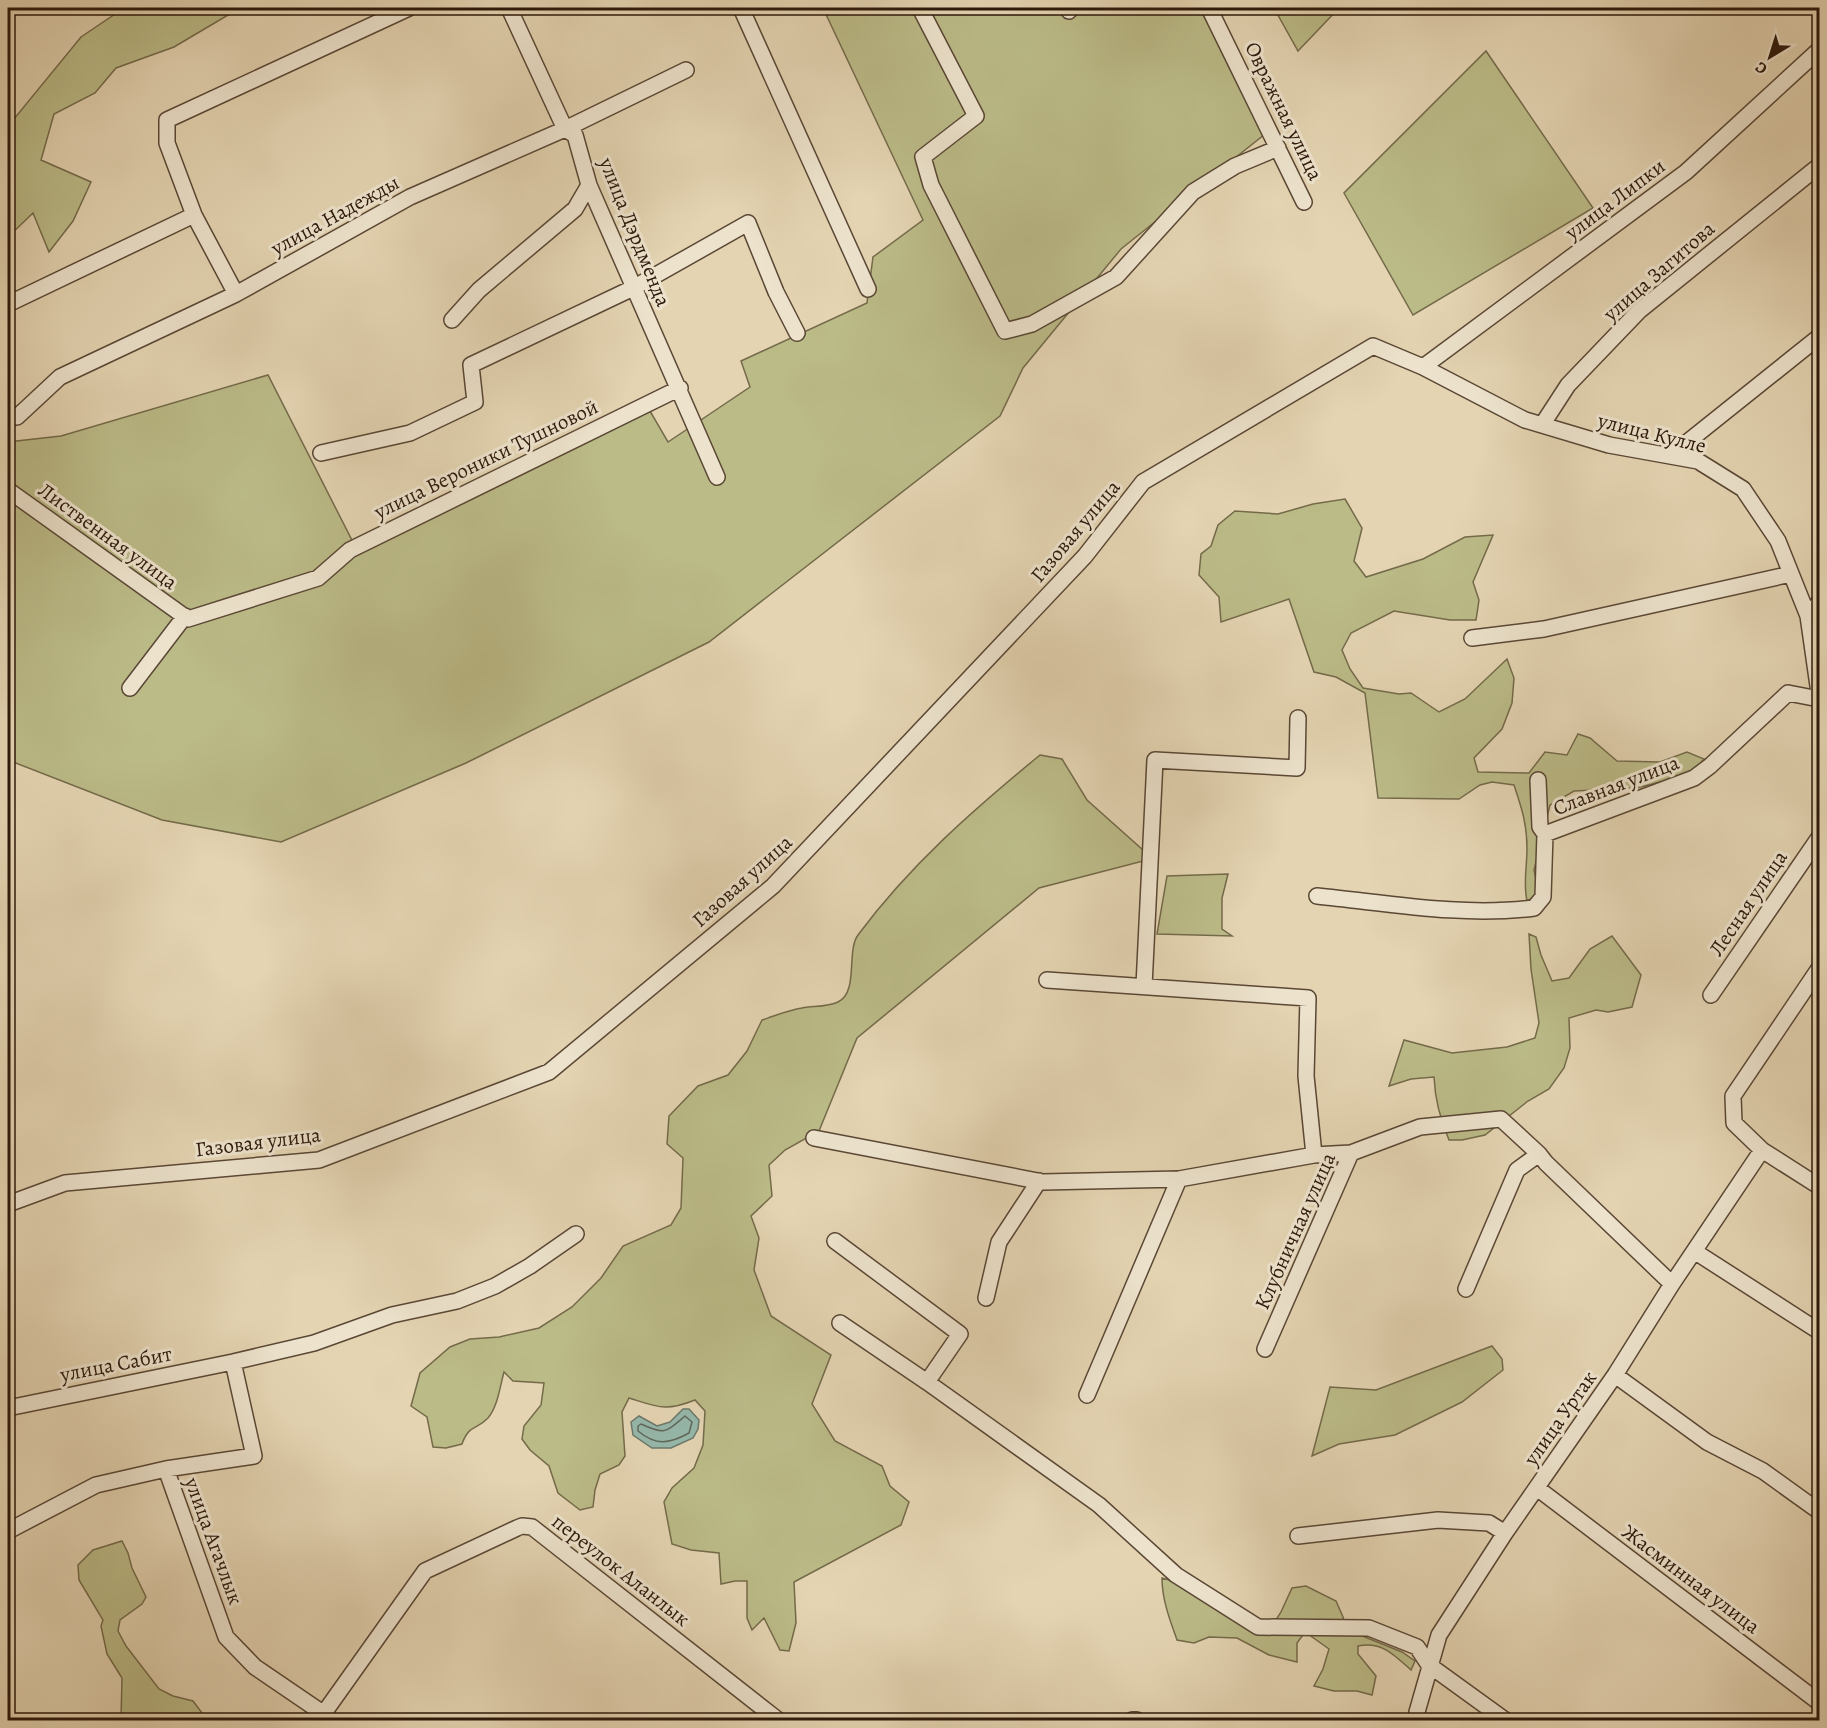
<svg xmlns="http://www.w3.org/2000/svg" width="1827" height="1728" font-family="Alegreya,serif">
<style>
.green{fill:#bb8;stroke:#746a4a;stroke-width:1.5}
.water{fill:#95b8ab;stroke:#6b786b;stroke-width:1.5}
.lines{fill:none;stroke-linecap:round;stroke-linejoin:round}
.shore{stroke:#60685b;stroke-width:1.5}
.minor-casing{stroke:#5a4735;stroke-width:18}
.minor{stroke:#ede3cd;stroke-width:15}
.labels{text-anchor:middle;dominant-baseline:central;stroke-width:6;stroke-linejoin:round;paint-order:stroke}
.street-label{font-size:21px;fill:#2c180b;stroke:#ede3cd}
</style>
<rect width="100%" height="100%" fill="#e4d4b2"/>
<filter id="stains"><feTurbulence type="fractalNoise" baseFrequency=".00333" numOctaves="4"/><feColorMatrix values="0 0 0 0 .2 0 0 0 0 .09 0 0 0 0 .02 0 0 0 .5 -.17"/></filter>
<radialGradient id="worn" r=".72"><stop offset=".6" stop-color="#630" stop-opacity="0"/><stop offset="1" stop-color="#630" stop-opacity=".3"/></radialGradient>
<path class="green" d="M124 8H240L174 47 116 68 95 93 54 114 41 160 91 182 73 221 49 252 33 213 8 237V122L14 119 81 37Z
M823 8H1203L1265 134 1121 249 1023 368 1000 416 709 642 466 763 281 842 162 820 8 760V442L61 436 268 375 359 554 650 411 668 442 750 387 741 361 867 303 873 257 923 220Z
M1274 8H1339L1298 51Z
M1486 51 1593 208 1413 315 1344 193Z
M1345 499 1362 528 1354 561 1366 577 1423 559 1465 537 1493 535 1473 582 1479 600 1476 620H1450L1394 611 1351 633 1342 650 1350 669 1363 688 1399 694 1411 693 1439 712 1465 699 1507 659 1514 678 1512 703 1502 729 1474 758 1478 772 1529 773 1545 752 1567 755 1578 734 1590 738 1617 761 1660 762 1687 752 1704 759 1692 774 1637 788 1574 791 1550 805 1534 870 1539 895 1527 901C1523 883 1527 867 1527 849 1527 824 1522 809 1514 785L1492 782 1480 785 1459 799 1378 798 1365 693 1336 677 1314 672 1289 599 1221 622 1219 597 1199 575 1201 554 1211 546 1218 525 1235 511 1278 514 1313 504Z
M1040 755 1062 759 1087 800 1144 851 1147 860 1039 888 857 1038 819 1131 785 1150 769 1165 772 1196 751 1216 759 1238 754 1270 771 1316 831 1355 812 1404 835 1441 882 1466 890 1486 909 1502 901 1525 794 1582 796 1623 789 1651 780 1650 764 1618 752 1630 747 1618V1581H735L721 1584 719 1553 691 1550 672 1544 664 1502 672 1488 694 1468 703 1445 705 1411 695 1400C665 1412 658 1407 629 1398L622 1412 625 1456 619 1465 600 1474 595 1490 593 1507 580 1510 558 1493 549 1466 530 1450 522 1439 524 1426 541 1405 544 1383 513 1381 504 1372C500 1386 498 1406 488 1418 477 1430 469 1424 462 1444L446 1448 433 1447 427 1417 411 1406 420 1373 450 1347 470 1339 499 1337 539 1328 572 1307 601 1278 623 1246 671 1225 681 1208 683 1158 667 1144 669 1116 698 1086 728 1075 747 1051 762 1020C775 1016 788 1010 802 1008 812 1006 828 1007 838 1002 859 992 846 951 858 935 910 865 973 810 1040 755Z
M1228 874 1222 898V929L1232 936 1157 934 1167 876Z
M1529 934 1536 937 1541 955 1552 981 1569 978 1590 949 1612 936 1641 975 1632 1007 1608 1012 1596 1010 1569 1018 1570 1048 1564 1068 1549 1089 1528 1101 1485 1135 1462 1140H1449C1440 1119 1435 1100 1434 1077L1411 1079 1389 1086 1404 1040 1452 1053 1507 1047 1535 1038 1539 1023 1531 969Z
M1492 1346 1502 1359 1503 1370 1462 1402 1395 1435 1339 1444 1312 1456 1330 1387 1376 1390Z
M122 1541 128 1553 132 1568 146 1597 142 1604 120 1620 118 1631 126 1646 159 1689 173 1696 193 1701 202 1713 201 1720H121L122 1678 107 1654 101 1626 103 1620 79 1580 78 1565 93 1550Z
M1162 1578 1194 1587 1269 1631 1281 1612 1292 1588 1306 1586 1336 1601 1343 1617 1345 1629 1402 1652 1415 1661 1411 1670C1394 1655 1382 1641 1358 1646V1654L1376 1676 1372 1695 1357 1691H1334L1314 1686 1323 1669 1329 1649 1305 1632 1297 1643V1662L1269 1655 1237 1638 1209 1637 1194 1643 1177 1640C1170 1620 1162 1600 1162 1578Z"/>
<path class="water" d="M683 1409H689L699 1420 698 1429 693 1438 671 1448H652L633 1435 631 1422 639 1416 657 1426 670 1422Z"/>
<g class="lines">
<path class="shore" d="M685 1416 692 1422 689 1433C669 1444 656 1446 638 1431V1426L641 1424C665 1435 665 1433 685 1416Z"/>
<defs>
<path id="minor" d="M509 8 565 129 575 135 589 185 717 477
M741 8 868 289
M920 8 976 116 923 157 931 185 1005 331 1032 324 1116 277 1193 192 1235 166 1278 148
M1067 8 1069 11
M1209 8 1304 202
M236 294 194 215 167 143V120L409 8
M8 304 194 215
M452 320 479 290 575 209 589 185
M1423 367 1686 172 1820 49
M17 417 60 377 236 294 410 197 565 129 686 70
M1542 425 1568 385 1639 311 1820 165
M321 453 410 433 475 402 471 365 633 288 748 223 776 292 797 333
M1670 456 1820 336
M8 490 188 619 318 578 350 550 680 388
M1808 616 1820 601
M1472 638 1544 629 1791 574
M130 688 185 616
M1538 780 1540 827 1545 834
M1317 896C1388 903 1462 917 1534 908L1543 897 1545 834 1694 778 1710 766 1788 693 1819 699
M1820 967 1733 1096 1734 1123 1762 1150 1820 1187
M1047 980 1308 998 1306 1076 1314 1155
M1144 986 1155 760 1297 768 1298 718
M1711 995 1820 836
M814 1138 1043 1182 1179 1179 1314 1155 1351 1153
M8 1204 65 1183 319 1160 549 1072 773 886 1085 556 1143 482 1373 346 1423 367 1525 420 1609 445 1698 461 1743 489 1778 541 1808 616 1820 700
M835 1241 960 1334 927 1382
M1694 1251 1820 1332
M1466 1289 1517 1170 1539 1154 1546 1163 1672 1284
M986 1298 999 1242 1039 1181
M840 1323 927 1382 1099 1505 1176 1575 1258 1627 1369 1628 1417 1647 1429 1665 1505 1720
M1265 1349 1351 1153 1420 1127 1501 1119 1539 1154
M1615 1375 1707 1442 1763 1471 1820 1512
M1087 1395 1179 1179
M8 1408 233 1362 314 1343 392 1315 457 1301 495 1286 530 1266 576 1234
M166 1469 254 1456 233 1362
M1537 1488 1820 1703
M8 1531 96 1485 166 1469 226 1637 255 1667 324 1714
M1298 1536 1438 1520 1489 1523 1505 1533
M319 1720 425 1571 517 1528 522 1526 532 1527 778 1720
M1132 1720H1137
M1417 1720V1712L1439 1635 1505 1533 1615 1375 1672 1284 1762 1150"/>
</defs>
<use href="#minor" class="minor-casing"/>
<use href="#minor" class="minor"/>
</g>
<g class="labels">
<g class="street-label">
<text transform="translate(1284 111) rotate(64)">Овражная улица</text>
<text transform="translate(1615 199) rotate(-37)">улица Липки</text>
<text transform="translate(335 215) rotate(-29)">улица Надежды</text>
<text transform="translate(635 232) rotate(68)">улица Дэрдменда</text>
<text transform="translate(1659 271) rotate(-41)">улица Загитова</text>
<text transform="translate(1652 433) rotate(14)">улица Кулле</text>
<text transform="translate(486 459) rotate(-26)">улица Вероники Тушновой</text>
<text transform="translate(1075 531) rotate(-50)">Газовая улица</text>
<text transform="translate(108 536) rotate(36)">Лиственная улица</text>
<text transform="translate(1616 785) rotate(-21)">Славная улица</text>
<text transform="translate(742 881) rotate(-42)">Газовая улица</text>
<text transform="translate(1748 903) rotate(-56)">Лесная улица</text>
<text transform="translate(258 1142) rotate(-7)">Газовая улица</text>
<text transform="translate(1295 1231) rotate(-66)">Клубничная улица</text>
<text transform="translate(116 1364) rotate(-11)">улица Сабит</text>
<text transform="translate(1560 1418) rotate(-55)">улица Уртак</text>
<text transform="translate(214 1541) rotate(70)">улица Агачлык</text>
<text transform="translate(621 1570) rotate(38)">переулок Аланлык</text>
<text transform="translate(1691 1579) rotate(37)">Жасминная улица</text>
</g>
</g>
<rect width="1827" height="1728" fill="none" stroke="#e4d4b2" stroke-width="30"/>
<rect x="9" y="9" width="1809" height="1710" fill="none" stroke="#2c180b" stroke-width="3"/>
<rect x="15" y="15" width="1797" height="1698" fill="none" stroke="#2c180b" stroke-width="1.5"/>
<g transform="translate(1770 57) rotate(218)" stroke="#ede3cd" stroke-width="4.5" paint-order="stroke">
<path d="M0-4.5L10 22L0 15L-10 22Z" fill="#2c180b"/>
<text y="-9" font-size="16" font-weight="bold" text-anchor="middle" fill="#2c180b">С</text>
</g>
<rect width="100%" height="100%" filter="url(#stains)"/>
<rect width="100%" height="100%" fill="url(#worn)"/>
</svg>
